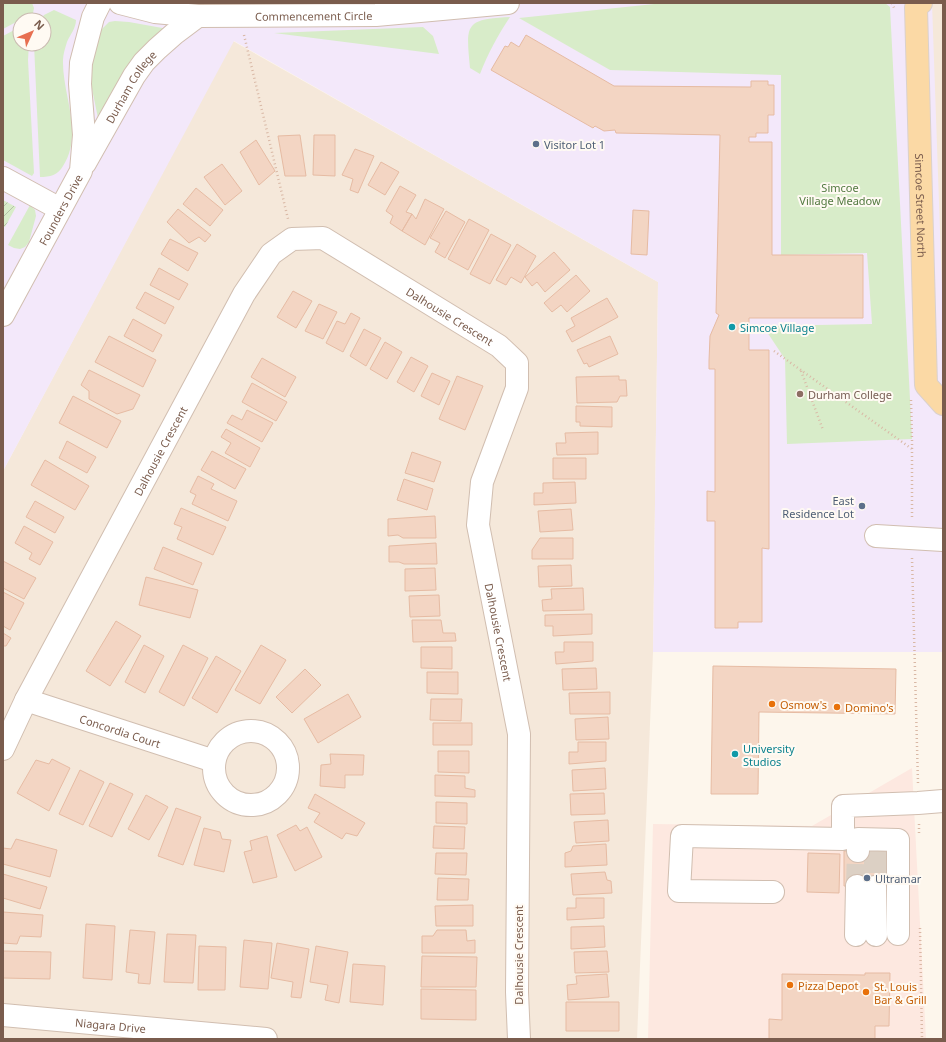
<svg xmlns="http://www.w3.org/2000/svg" width="946" height="1042" font-family="'Noto Sans',sans-serif">
<style>
.residential{fill:#f5e8da}
.commercial{fill:#fde8e0}
.education{fill:#f3e8fa;fill-rule:evenodd}
.green{fill:#d8ecc9}
.garden{fill:url(#garden-furrows)}
.building{fill:#f3d5c3;stroke:#e6bba3}
.lines{fill:none;stroke-linecap:round;stroke-linejoin:round}
.minor-tunnel{stroke:#dcd0c4;stroke-width:22;stroke-dasharray:22 11;stroke-linecap:butt}
.minor-casing{stroke:#d1beb0;stroke-width:24}
.major-casing{stroke:#dad1cd;stroke-width:24}
.path{stroke:#d9b8a5;stroke-width:2.5;stroke-dasharray:1 3;stroke-linecap:butt}
.minor{stroke:#fff;stroke-width:22}
.major{stroke:#fbd9a5;stroke-width:22}
.service-dot{fill:#5c6f8a;stroke:#fffaf3;stroke-width:1.5}
.culture-dot{fill:#0f9aa8;stroke:#fffaf3;stroke-width:1.5}
.education-dot{fill:#8d6e63;stroke:#fffaf3;stroke-width:1.5}
.food-dot{fill:#e8710a;stroke:#fffaf3;stroke-width:1.5}
.labels{text-anchor:middle;dominant-baseline:central;stroke-width:4;stroke-linejoin:round;paint-order:stroke}
.street-label{font-size:11px;fill:#7a5c4d;stroke:#fffaf3}
.service-label{font-size:11px;fill:#4e5e75;stroke:#fffaf3;text-anchor:start}
.park-label{font-size:11px;fill:#537a41;stroke:#fffaf3}
.culture-label{font-size:11px;fill:#0d838f;stroke:#fffaf3;text-anchor:start}
.education-label{font-size:11px;fill:#785e54;stroke:#fffaf3;text-anchor:start}
.food-label{font-size:11px;fill:#c56008;stroke:#fffaf3;text-anchor:start}
</style>
<defs>
<pattern id="garden-furrows" width="10" height="10" patternUnits="userSpaceOnUse"><rect width="10" height="10" fill="#d8ecc9"/><path d="M-1 1l2-2M0 10L10 0M9 11l2-2" fill="none" stroke="#b4c2a5"/></pattern>
</defs>
<rect width="100%" height="100%" fill="#fdf6ec"/>
<path class="residential" d="M931 3H943V683L942 652Z
M233 41 658 282 653 652 637 1039H3V471Z"/>
<path class="commercial" d="M912 768 926 1039H648L653 824 812 826Z"/>
<path class="education" d="M3 3H932L943 317V617L942 652H653L658 282 234 41 3 471ZM20 20H44V44H20Z"/>
<path class="green" d="M3 3H32L34 8 33 13 3 29Z
M664 3H885L890 7 912 439 787 444 785 359 763 326 872 324 867 253 781 255V75L610 70 519 18Z
M54 10 76 20C76 28 70 35 67 42 65 48 63 55 63 60 62 95 84 133 63 166 58 175 50 177 40 177L34 44H44V20H41L44 15Z
M510 17C498 35 488 53 480 74L470 68C466 25 464 19 510 17Z
M115 21 129 22 168 29 99 123 90 79 92 59 101 30 109 22Z
M20 27V44H29L28 60 34 173 32 176 3 160V36Z
M423 27 433 36 439 54 274 33Z
M30 205 35 210 36 216 29 242 25 247 20 249 14 248 8 245Z"/>
<path class="garden" d="M3 200 16 207 5 227 3 226Z"/>
<path class="building" d="M526 35 614 86 751 87V81H768V85H774V115H768V133H756V137H749V142H772V255H863V318H749V350H769V549L762 548V622H738V628H715V521H707V491L715 492V369H709V361L710 336 719 315 716 313 720 135 616 133 615 130 604 131 595 126 593 128 491 70 505 46 508 47 511 42 519 47Z
M300 135 306 176H285L278 136Z
M314 135H335V176L313 175Z
M256 140 275 171 259 185 240 152Z
M355 149 374 156 358 193 350 190 353 179 342 175Z
M381 162 399 172 385 195 368 185Z
M222 164 242 191 225 205 204 177Z
M400 186 416 195 406 212 412 214 402 231 390 223 393 216 386 211Z
M196 188 223 210 210 226 183 204Z
M425 199 444 209 425 245 402 231 412 214 416 219Z
M178 209 211 235 205 242 199 237 189 243 167 222Z
M633 210 649 211 647 255 631 254Z
M446 211 465 222 445 258 435 252 440 243 430 238Z
M469 219 489 230 468 270 448 259Z
M491 234 511 245 490 284 470 274Z
M170 239 198 253 188 271 161 254Z
M517 244 536 256 521 283 511 277 506 285 496 280Z
M554 252 570 270 545 292 537 282 532 286 525 277Z
M159 268 188 284 179 300 150 285Z
M576 275 590 291 567 312 561 305 552 312 544 303Z
M293 291 312 301 296 328 277 317Z
M145 292 174 307 165 324 136 308Z
M607 298 618 317 572 342 566 331 575 326 571 318Z
M319 304 337 312 323 339 305 331Z
M351 313 360 318 343 352 326 343 337 321 345 324Z
M133 319 162 335 153 352 124 336Z
M364 329 381 338 366 366 350 356Z
M109 336 156 360 143 387 95 362Z
M610 336 618 354 589 367 587 363 584 364 577 350Z
M385 342 402 352 387 379 370 369Z
M411 357 428 366 414 392 397 382Z
M262 358 296 377 285 397 251 377Z
M89 370 140 395 133 409 117 414 89 399V391L81 385Z
M432 373 450 381 439 405 421 396Z
M457 376 483 386 465 430 439 419Z
M619 376V380H626L627 396H620L617 402 577 403 576 377Z
M252 383 287 402 276 421 242 402Z
M73 396 121 421 107 448 59 423Z
M576 406 612 407V427L580 426V422H576Z
M247 410 273 423 262 442 227 423 232 415 242 420Z
M226 429 260 448 250 467 225 453 231 443 221 437Z
M598 432V454L557 455 556 443H566L565 433Z
M67 441 96 457 87 473 59 458Z
M212 451 246 469 235 489 201 470Z
M412 452 441 462 434 482 405 473Z
M553 458H586V479H553Z
M45 460 89 486 75 510 31 485Z
M198 476 214 484 211 489 237 501 228 521 192 504 196 495 190 492Z
M404 479 433 489 427 510 397 500Z
M575 482 576 503 534 505V493H543V483Z
M35 501 64 517 55 533 26 517Z
M181 508 226 527 213 555 177 539 182 527 174 524Z
M571 509 573 530 540 532 538 511Z
M435 516 436 538H403L398 535 388 536V519Z
M24 526 53 542 40 565 29 559 32 553 15 543Z
M540 538H573V559H532V550Z
M436 543 437 564H404L399 562H389V546Z
M163 547 202 563 193 585 154 569Z
M3 561 36 578 24 599 3 588Z
M571 565 572 586 539 587 538 566Z
M435 568 436 590 405 591V569Z
M146 577 198 590 190 618 139 605Z
M583 588 584 610 543 611 542 600 552 599 551 589Z
M3 592 24 603 10 630 3 626Z
M439 595 440 616 410 617 409 596Z
M592 614V634L553 636V626H545V615Z
M412 620H441L443 633H455L456 641 413 642Z
M116 621 141 636 110 686 86 671Z
M3 633 11 638 6 646H3Z
M564 642H593V661L556 664 555 652H564Z
M144 645 164 656 145 693 125 682Z
M183 645 208 658 184 706 159 692Z
M261 645 286 660 260 704 235 690Z
M421 647H452V669L421 668Z
M216 656 241 671 217 713 192 698Z
M713 666 896 669 895 714 759 712 758 794H711Z
M596 668 597 689 563 690 562 669Z
M305 669 321 685 292 713 276 697Z
M427 672H458V694L427 693Z
M610 692V714H570L569 693Z
M348 694 361 717 318 743 304 719Z
M431 699H462L461 721 430 720Z
M608 717 609 739 576 740 575 719Z
M433 723H472V745H433Z
M578 742H606V761L569 764V752H578Z
M438 751H469V773L438 772Z
M330 754 364 755 363 775H345V788L320 786 321 765 331 764Z
M52 759 70 768 49 811 17 793 36 760 49 764Z
M605 768 606 789 573 791 572 770Z
M80 770 104 782 83 825 59 814Z
M435 775 465 776V788L475 790V797L435 796Z
M110 783 133 794 112 837 89 826Z
M604 793 605 814 571 815 570 794Z
M315 794 365 823 357 836 346 833 342 839 314 822 320 813 308 808Z
M146 795 168 807 149 840 128 829Z
M436 802 467 803V824L436 823Z
M176 808 201 817 183 865 158 856Z
M608 820 609 841 576 843 574 822Z
M296 825 300 831 307 827 322 857 295 871 277 835Z
M434 826 465 827 464 849 433 848Z
M204 828 220 832 222 839 231 840 224 872 194 865Z
M267 836 277 877 253 883 244 852 252 850 250 841Z
M16 839 57 850 50 877 3 864V848L11 849Z
M606 844 607 865 565 867V853L571 851 573 846Z
M844 851H894V887L844 886Z
M436 853H467L466 875 435 874Z
M808 853 840 854 839 893 807 892Z
M605 872 607 880 611 881 612 893 573 895 571 874Z
M3 874 47 887 40 909 3 898Z
M438 878 469 879 468 900H437Z
M576 898H604V918L567 920V908H576Z
M473 905V926H436L435 906Z
M3 912 43 915 41 937 20 936 17 944 3 943Z
M86 924 115 926 112 980 83 978Z
M604 926 605 947 571 949V927Z
M130 930 155 932 150 984 138 983 139 974 126 972Z
M437 930H466L467 941 475 940V953H422V936H433Z
M167 934 196 935 193 983 164 982Z
M244 940 272 943 268 989 240 987Z
M277 943 309 949 301 998 291 997 293 982 271 978Z
M199 946 226 947 225 990H198Z
M316 946 348 952 339 1003 325 1000 328 985 310 982Z
M3 951 51 952 50 979 3 978Z
M607 951 609 972 575 973 574 952Z
M422 956 477 957 476 987H421Z
M353 964 385 966 383 1005 350 1002Z
M865 973H890L889 1026H875V1039H769V1019L782 1020V974L865 975Z
M607 974 609 997 568 1000 567 985 577 984 576 976Z
M421 989 476 990V1020L421 1019Z
M566 1002H619V1031H566Z"/>
<g class="lines">
<path class="minor-tunnel" d="M875 851V887
M857 886 858 851"/>
<defs>
<g id="minor">
<path id="s1" d="M120 3 155 12 198 16 376 15 508 3"/>
<path id="s2" d="M85 163 134 76 144 62 157 49 174 34 198 16"/>
<path d="M3 178 60 209"/>
<path id="s3" d="M3 315 81 171 84 135 80 84 81 63 93 17 100 3"/>
<path d="M876 536 943 540"/>
<path id="s4" d="M26 700 214 761"/>
<circle cx="251" cy="768" r="37"/>
<path id="s5" d="M3 749 26 700 244 294 271 254 292 239 323 238 499 346 517 363V388L482 482 478 525 519 734 517 992 519 1039"/>
<path d="M858 851V839L898 840V934"/>
<path d="M875 887 876 935"/>
<path d="M773 892 679 891 682 836 843 839V806L918 803 943 801"/>
<path d="M856 935 857 886"/>
<path id="s6" d="M3 1015 266 1039"/>
</g>
<g id="major">
<path id="s7" d="M921 3 916 7 926 385 943 404"/>
</g>
</defs>
<use href="#minor" class="minor-casing"/>
<use href="#major" class="major-casing"/>
<path class="path" d="M892 3 895 10
M244 35 288 219
M774 351 912 449
M801 371 823 430
M911 400 912 439V519
M912 558 918 783
M919 824V835
M920 928 922 1038 921 1039"/>
<use href="#minor" class="minor"/>
<use href="#major" class="major"/>
</g>
<g class="service-dot">
<circle cx="536" cy="144" r="4"/>
<circle cx="862" cy="506" r="4"/>
<circle cx="867" cy="878" r="4"/>
</g>
<g class="culture-dot">
<circle cx="732" cy="327" r="4"/>
<circle cx="735" cy="754" r="4"/>
</g>
<circle class="education-dot" cx="800" cy="394" r="4"/>
<g class="food-dot">
<circle cx="772" cy="704" r="4"/>
<circle cx="837" cy="707" r="4"/>
<circle cx="790" cy="985" r="4"/>
<circle cx="866" cy="992" r="4"/>
</g>
<g class="labels">
<g class="street-label">
<text stroke="none"><textPath href="#s1" startOffset="195">Commencement Circle</textPath></text>
<text stroke="none"><textPath href="#s2" startOffset="89">Durham College</textPath></text>
<text stroke="none"><textPath href="#s7" startOffset="205">Simcoe Street North</textPath></text>
<text stroke="none"><textPath href="#s3" startOffset="120">Founders Drive</textPath></text>
<text stroke="none"><textPath href="#s5" startOffset="769">Dalhousie Crescent</textPath></text>
<text stroke="none"><textPath href="#s5" startOffset="337">Dalhousie Crescent</textPath></text>
<text stroke="none"><textPath href="#s5" startOffset="1129">Dalhousie Crescent</textPath></text>
<text stroke="none"><textPath href="#s4" startOffset="99">Concordia Court</textPath></text>
<text transform="translate(518 955) rotate(-90)">Dalhousie Crescent</text>
<text stroke="none"><textPath href="#s6" startOffset="108">Niagara Drive</textPath></text>
</g>
<g class="service-label">
<text x="544" y="144">Visitor Lot 1</text>
<text x="854" y="500" text-anchor="end">East<tspan x="854" dy="13">Residence Lot</tspan></text>
<text x="875" y="878">Ultramar</text>
</g>
<g class="park-label">
<text x="840" y="187">Simcoe<tspan x="840" dy="13">Village Meadow</tspan></text>
</g>
<g class="culture-label">
<text x="740" y="327">Simcoe Village</text>
<text x="743" y="748">University<tspan x="743" dy="13">Studios</tspan></text>
</g>
<g class="education-label">
<text x="808" y="394">Durham College</text>
</g>
<g class="food-label">
<text x="780" y="704">Osmow's</text>
<text x="845" y="707">Domino's</text>
<text x="798" y="985">Pizza Depot</text>
<text x="874" y="986">St. Louis<tspan x="874" dy="13">Bar &amp; Grill</tspan></text>
</g>
</g>
<rect width="946" height="1042" fill="none" stroke="#7a5c4d" stroke-width="8"/>
<g transform="translate(32 32) rotate(46)"><circle r="19" fill="#fffaf3" stroke="#cabbb1"/>
<path d="M0-3L7 15L0 10L-7 15Z" fill="#e76f51"/>
<text y="-6" font-size="11" font-weight="bold" text-anchor="middle" fill="#7a5c4d">N</text>
</g>
</svg>
